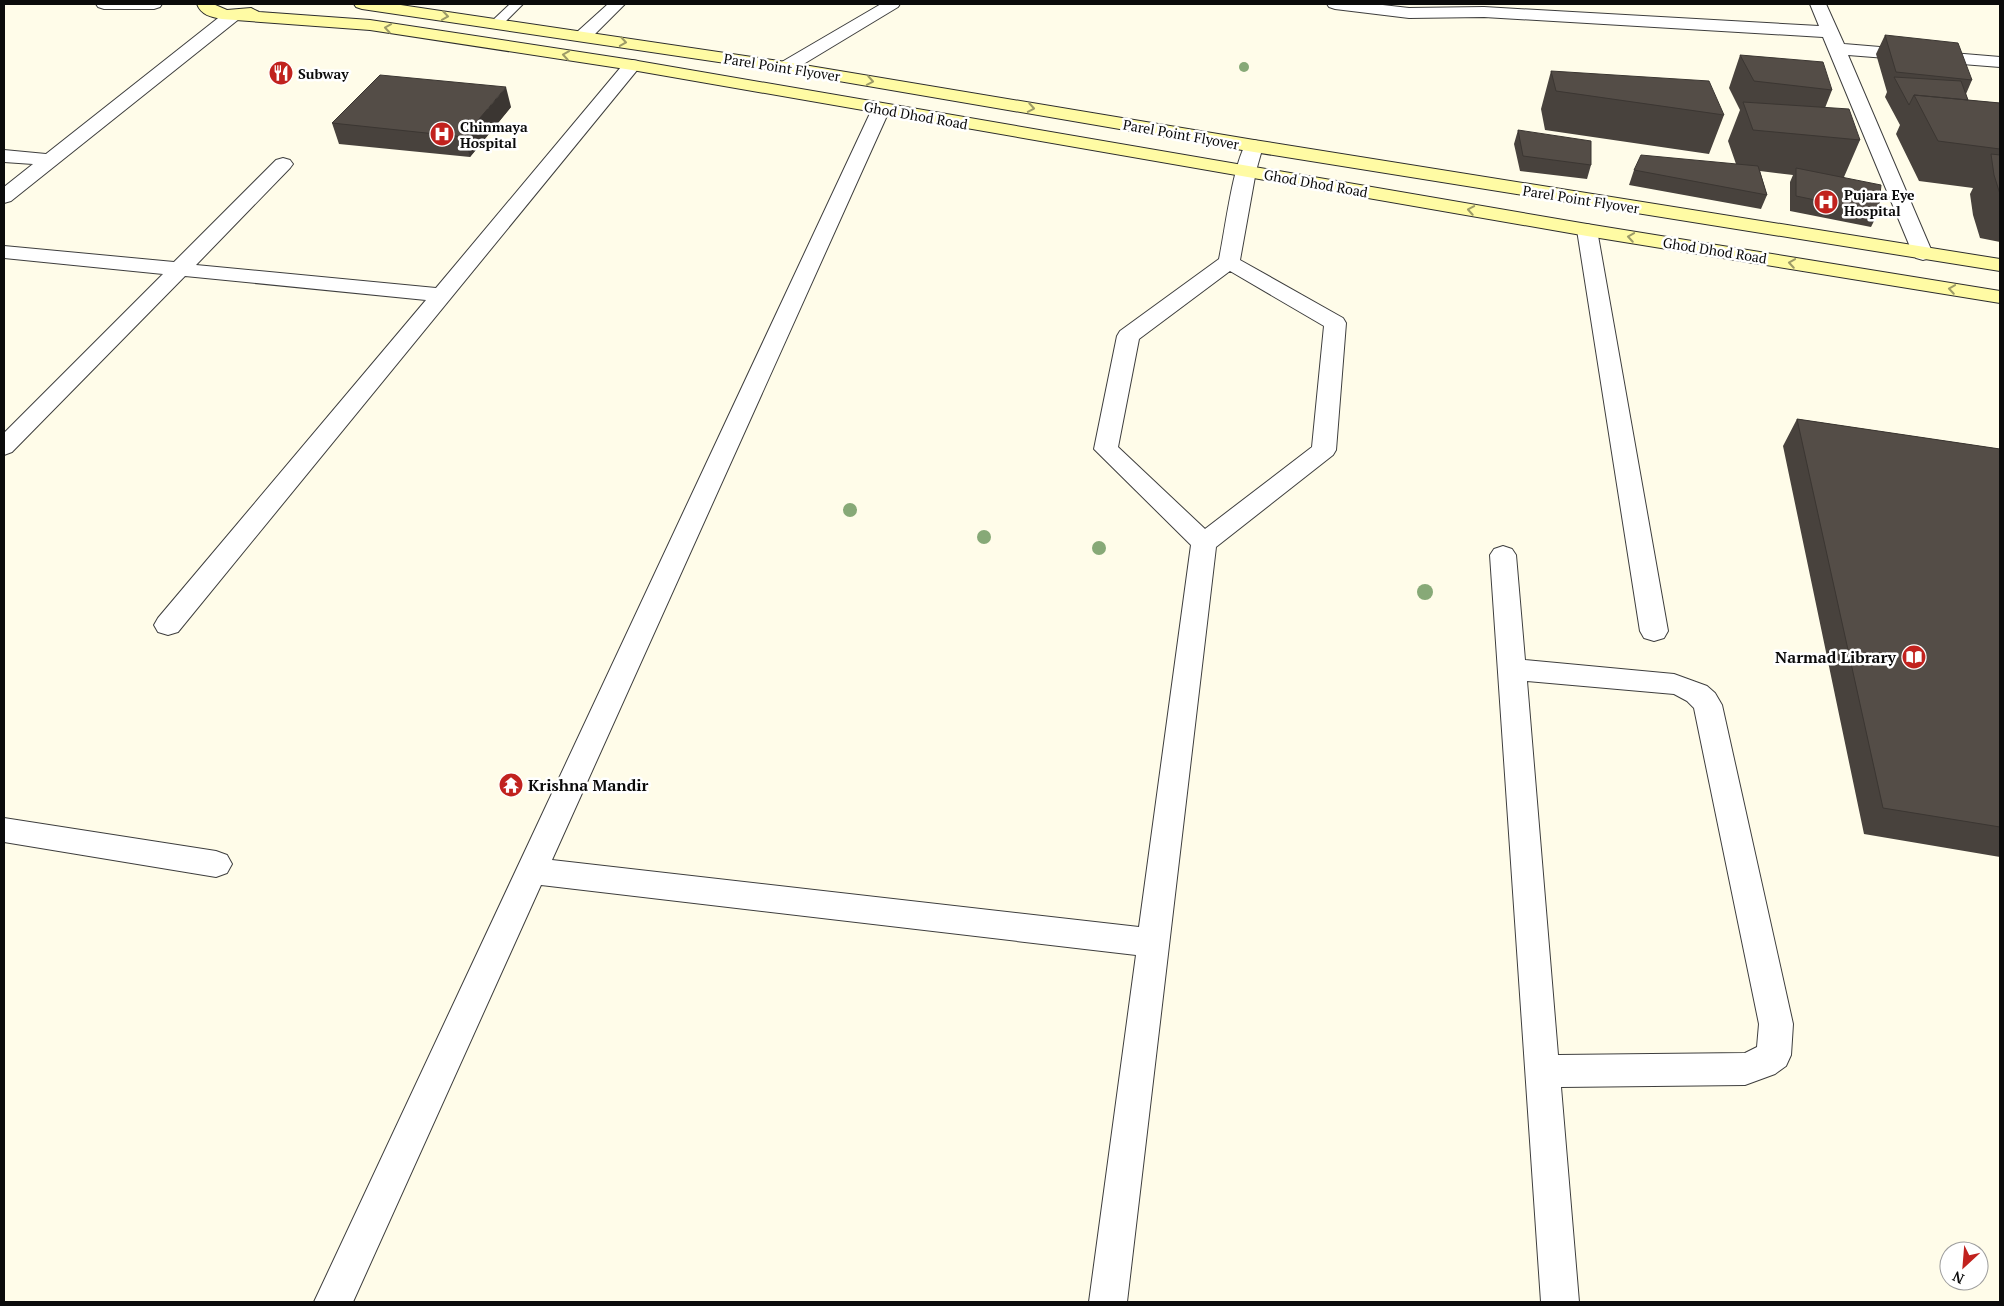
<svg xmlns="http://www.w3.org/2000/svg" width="2004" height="1306" font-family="'PT Serif',serif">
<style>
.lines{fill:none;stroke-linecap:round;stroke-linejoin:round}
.service-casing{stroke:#3e3e3e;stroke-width:2}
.minor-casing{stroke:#3e3e3e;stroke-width:2}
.secondary-casing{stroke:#2d2d2d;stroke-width:2}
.service{fill:#fff;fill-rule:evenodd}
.minor{fill:#fff;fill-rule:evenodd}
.secondary{fill:#fffba4;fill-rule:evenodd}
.tree{fill:#87a977}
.wall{fill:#48423d}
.shaded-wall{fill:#3b3632}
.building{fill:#544d47;stroke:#3b3632}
.oneway{stroke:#9d9b67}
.labels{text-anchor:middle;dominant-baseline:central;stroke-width:5;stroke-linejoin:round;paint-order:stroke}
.far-street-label{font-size:14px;fill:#0b0b0b;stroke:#fff}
.far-poi-label{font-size:14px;font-weight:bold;fill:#0b0b0b;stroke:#fff;text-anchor:start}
.poi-label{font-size:16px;font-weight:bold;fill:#0b0b0b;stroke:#fff;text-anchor:end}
</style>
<rect width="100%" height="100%" fill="#fffce9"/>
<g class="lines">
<defs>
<path id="service" d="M510 4H523L500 27H492L490 24 492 21Z"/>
<path id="minor" d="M96 4H162L160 7 154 9H104L98 7Z
M608 4H625L589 40H577L574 36 577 32Z
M881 4H900L898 7 792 71 786 72 780 71 777 67 780 63Z
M1327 4H1374L1409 8 1484 7 1819 26 1810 4H1826L1844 44 2000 57V67L1848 55 1933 254 1930 258 1923 260 1916 258 1913 254 1823 37 1484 17 1409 18 1335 9 1329 7Z
M233 10 239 11 241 15 239 19 11 201 4 203V187L33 164 4 162V150L46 154 227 11Z
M632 60 638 61 641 65 638 69 178 632 168 635 158 632 154 625 158 618 426 300 185 276 12 452 4 455V433L163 274 4 258V246L174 262 276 160 283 158 290 160 293 164 290 168 196 265 436 288 626 61Z
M881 104 887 105 890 109 552 860 1139 927 1191 545 1094 449 1117 336 1120 331 1219 259C1225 231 1233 163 1247 142L1254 140 1261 142 1263 146 1256 171 1240 260 1343 318 1346 323 1336 450 1333 455 1216 547 1127 1302H1089L1136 955 541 885 353 1302H314L872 109 875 105ZM1230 271 1324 326 1312 447 1205 529 1118 447 1139 339Z
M1587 224 1594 226 1597 230 1668 631 1664 638 1654 641 1644 638 1640 631 1577 230 1580 226Z
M1503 546 1512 549 1516 555 1525 660 1674 674 1707 686 1715 693 1722 705 1793 1024 1791 1055 1786 1066 1775 1074 1745 1085 1561 1087 1579 1302H1541L1490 555 1494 549ZM1527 681 1674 694 1687 701 1694 708 1759 1024 1757 1047 1745 1053 1558 1055Z
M4 818 216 851 227 855 232 864 227 873 216 877 4 842Z"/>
<path id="secondary" d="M197 4H213L227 10 251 8 259 12 370 20 632 60 1587 224 2000 291V303L1587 236 632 70 370 30 222 19C211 17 201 15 197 4Z
M354 4H394L786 62 1254 140 2000 259V271L1254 152 786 72 362 9 356 7Z"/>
</defs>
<use href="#service" class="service-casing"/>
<use href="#minor" class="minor-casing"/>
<use href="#secondary" class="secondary-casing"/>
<use href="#service" class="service"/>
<use href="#minor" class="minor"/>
<use href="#secondary" class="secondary"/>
</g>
<g class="tree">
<circle cx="1244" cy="67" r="5"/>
<circle cx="850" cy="510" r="7"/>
<circle cx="984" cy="537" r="7"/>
<circle cx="1099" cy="548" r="7"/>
<circle cx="1425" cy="592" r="8"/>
</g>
<path class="wall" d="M1885 35 1972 80 1966 94 1968 100 2000 103V242L1980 238 1973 215 1970 194 1973 188 1919 181 1896 134 1900 125 1885 97 1887 92 1876 54Z
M1740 55 1832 90 1825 108 1860 140 1844 177 1878 213 1871 227 1790 211V182L1793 175 1760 171 1767 195 1761 209 1629 185 1634 170 1736 164 1728 141 1740 110 1729 88Z
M1551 71 1724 115 1709 154 1545 130 1541 109Z
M511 107 470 157 339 144 332 123Z
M1518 130 1591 165 1587 179 1520 171 1514 144Z
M1797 419 2000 449V857L1864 834 1783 446Z"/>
<path class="shaded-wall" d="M506 87 511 107 470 157 464 137Z"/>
<path class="building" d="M1885 35 1958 43 1972 80 1896 72Z
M1740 55 1823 62 1832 90 1754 81Z
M1551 71 1709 81 1724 115 1556 91Z
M380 75 506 87 464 137 332 123Z
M1894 77 1961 81 1968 100 1914 95 1909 105Z
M1914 95 2000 103V149L1938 141Z
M1743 102 1849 109 1860 140 1753 130Z
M1518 130 1591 141V165L1523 156Z
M1991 154 2000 155V194L1994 175Z
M1641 155 1758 166 1767 195 1634 170Z
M1796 168 1881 185 1878 213 1796 196Z
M1797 419 2000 449V827L1883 808Z"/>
<defs><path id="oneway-chevron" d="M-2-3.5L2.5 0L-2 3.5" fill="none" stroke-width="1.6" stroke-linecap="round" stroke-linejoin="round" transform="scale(1.25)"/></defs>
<g class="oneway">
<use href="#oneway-chevron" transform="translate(445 16) rotate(8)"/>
<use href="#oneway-chevron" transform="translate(388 28) rotate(-171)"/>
<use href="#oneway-chevron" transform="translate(623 42) rotate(9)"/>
<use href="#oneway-chevron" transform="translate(566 55) rotate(-171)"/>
<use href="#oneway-chevron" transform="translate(870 81) rotate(10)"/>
<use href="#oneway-chevron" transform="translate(1031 108) rotate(10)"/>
<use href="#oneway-chevron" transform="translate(1471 210) rotate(-170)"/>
<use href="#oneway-chevron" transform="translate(1631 237) rotate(-171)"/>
<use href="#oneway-chevron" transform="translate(1792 263) rotate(-171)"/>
<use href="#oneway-chevron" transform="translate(1952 289) rotate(-171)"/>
</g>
<defs>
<symbol id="restaurant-disc" viewBox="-11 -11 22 22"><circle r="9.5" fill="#c1221e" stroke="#fff"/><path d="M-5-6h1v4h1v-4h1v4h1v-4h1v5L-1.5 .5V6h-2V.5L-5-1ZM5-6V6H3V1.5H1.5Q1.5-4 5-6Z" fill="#fff"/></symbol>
<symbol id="hospital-disc" viewBox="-11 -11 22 22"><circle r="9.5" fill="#c1221e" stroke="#fff"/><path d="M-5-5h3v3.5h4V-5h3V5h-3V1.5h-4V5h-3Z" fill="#fff"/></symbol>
<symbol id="library-disc" viewBox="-11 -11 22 22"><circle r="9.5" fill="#c1221e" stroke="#fff"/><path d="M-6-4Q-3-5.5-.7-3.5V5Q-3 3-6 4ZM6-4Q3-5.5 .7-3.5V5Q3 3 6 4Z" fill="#fff"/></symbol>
<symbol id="temple-disc" viewBox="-11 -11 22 22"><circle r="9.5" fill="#c1221e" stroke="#fff"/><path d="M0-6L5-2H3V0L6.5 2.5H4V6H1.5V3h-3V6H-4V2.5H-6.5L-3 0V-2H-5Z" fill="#fff"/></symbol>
</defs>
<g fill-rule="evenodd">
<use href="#restaurant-disc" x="267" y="59" width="28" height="28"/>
<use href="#hospital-disc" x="428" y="120" width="28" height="28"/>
<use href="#hospital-disc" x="1812" y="188" width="28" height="28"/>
<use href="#library-disc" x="1900" y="643" width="28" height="28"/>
<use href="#temple-disc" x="497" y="771" width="28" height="28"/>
</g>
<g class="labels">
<g class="far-street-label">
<text transform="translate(782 67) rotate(9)">Parel Point Flyover</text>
<text transform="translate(916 115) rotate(10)">Ghod Dhod Road</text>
<text transform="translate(1181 134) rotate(10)">Parel Point Flyover</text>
<text transform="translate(1316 183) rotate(10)">Ghod Dhod Road</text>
<text transform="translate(1581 199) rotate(9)">Parel Point Flyover</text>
<text transform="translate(1715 250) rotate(9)">Ghod Dhod Road</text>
</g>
<g class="far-poi-label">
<text x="298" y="73">Subway</text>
<text x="460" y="126">Chinmaya<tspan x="460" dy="16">Hospital</tspan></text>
<text x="1844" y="194">Pujara Eye<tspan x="1844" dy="16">Hospital</tspan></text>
</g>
<g class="poi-label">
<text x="1896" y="657">Narmad Library</text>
<text x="528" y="785" text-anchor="start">Krishna Mandir</text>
</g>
</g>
<rect width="2004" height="1306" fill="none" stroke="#0b0b0b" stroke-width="10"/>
<g transform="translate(1964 1266) rotate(206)"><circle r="24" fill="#ffffff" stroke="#9d9d9d"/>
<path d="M0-4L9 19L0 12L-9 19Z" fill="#c1221e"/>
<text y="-8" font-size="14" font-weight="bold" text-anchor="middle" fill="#0b0b0b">N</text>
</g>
</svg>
